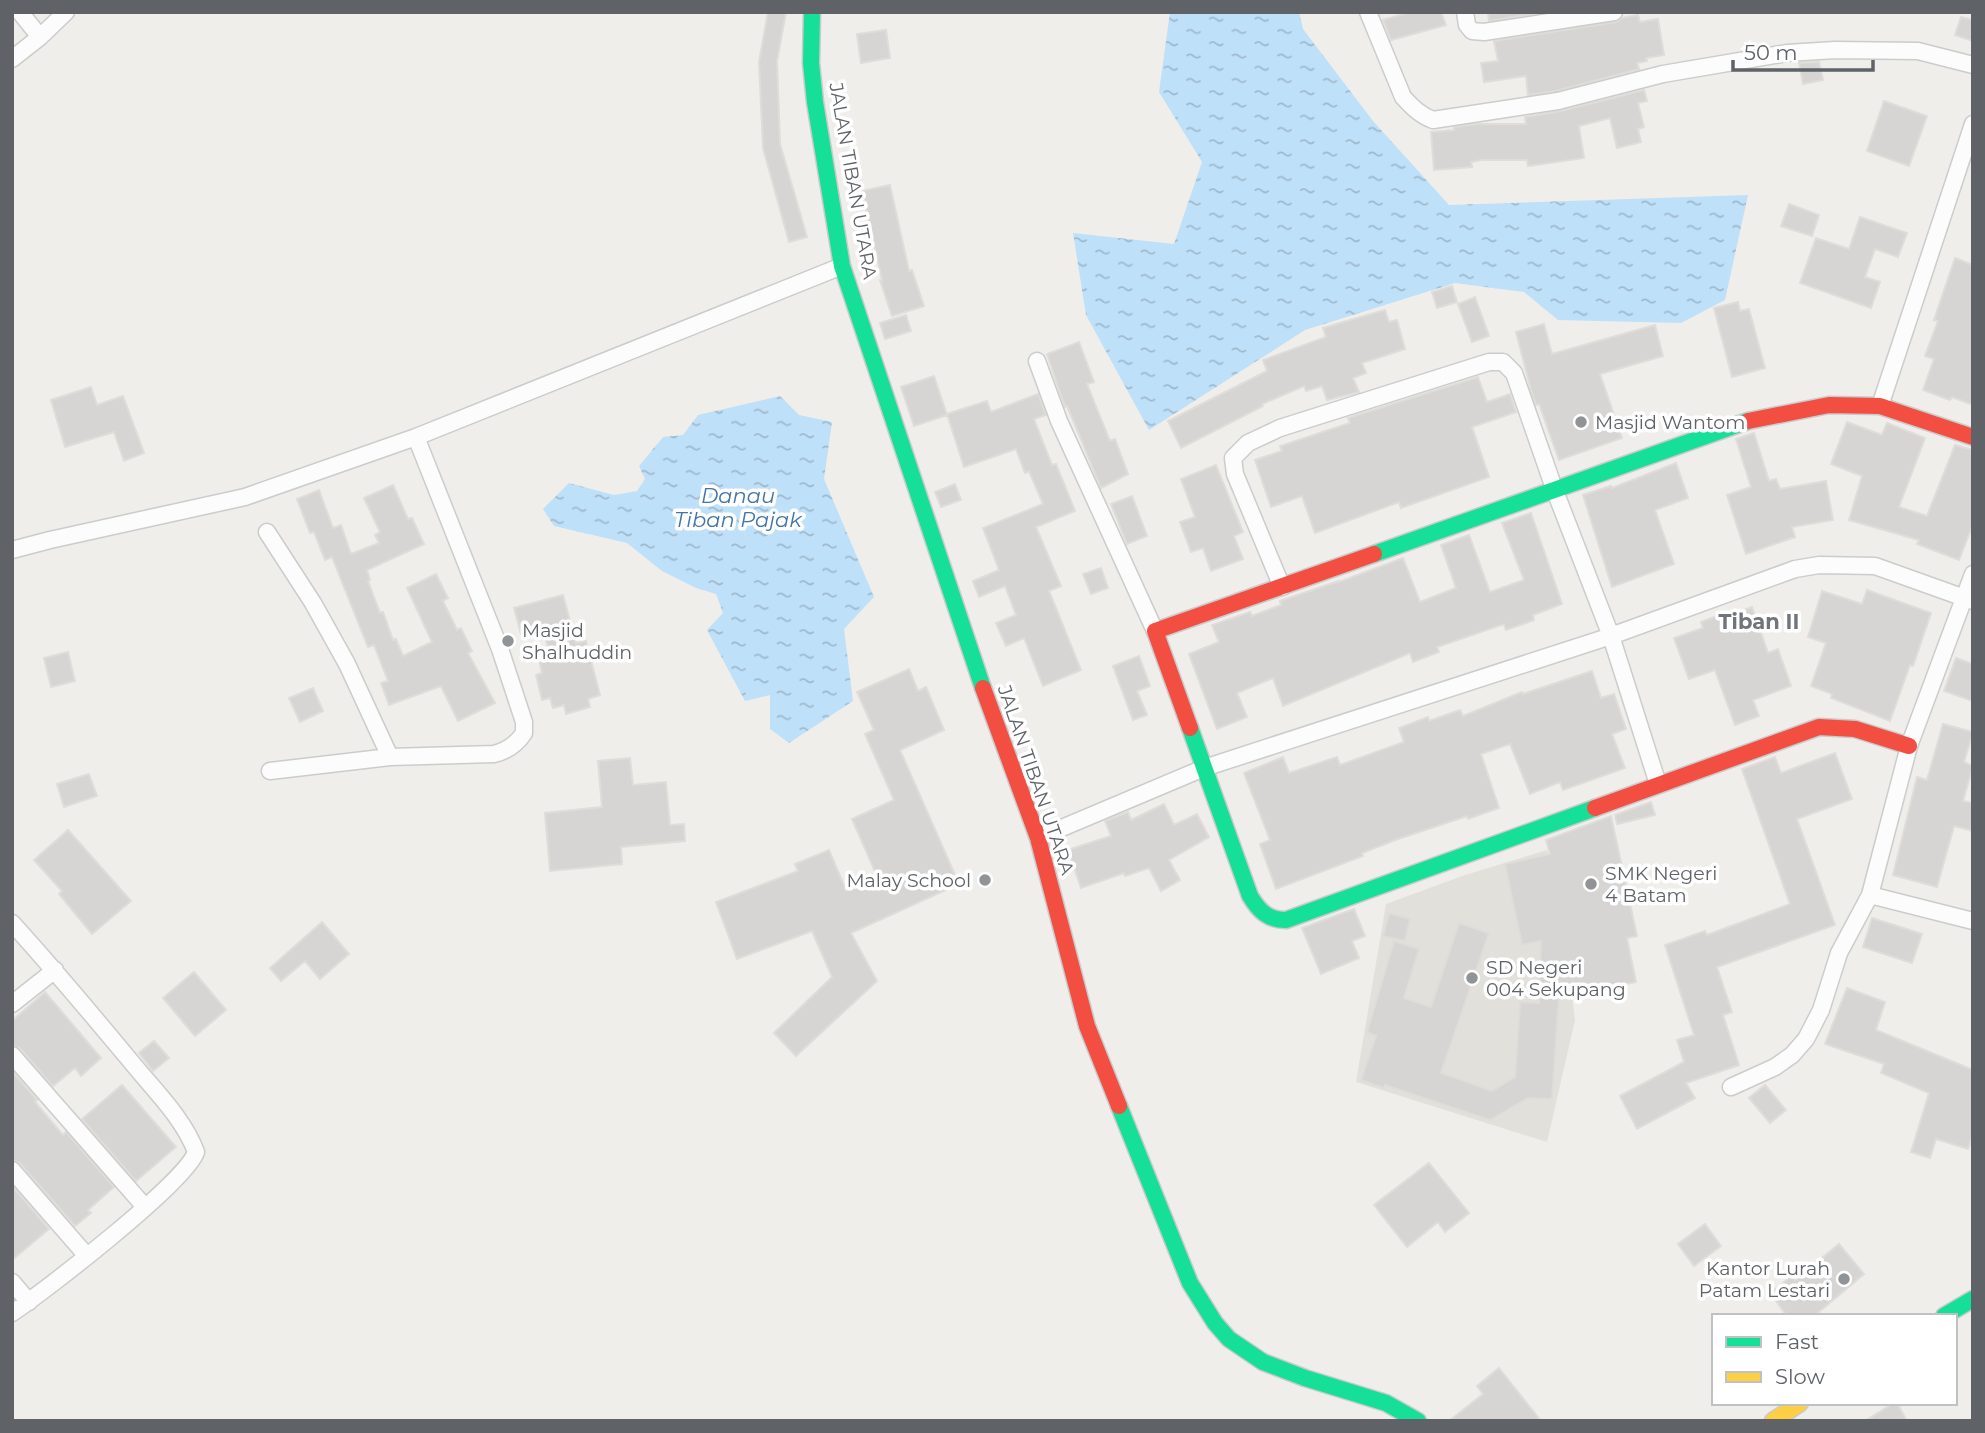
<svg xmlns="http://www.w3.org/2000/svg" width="1985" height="1433" font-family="Montserrat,sans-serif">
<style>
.education{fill:#e2e0da}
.water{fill:url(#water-ripples)}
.building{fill:#d6d5d3;stroke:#deddd9;stroke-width:2}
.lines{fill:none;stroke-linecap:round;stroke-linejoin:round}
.street-casing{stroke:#cbcccc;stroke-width:19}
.fast-casing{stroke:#cacacb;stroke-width:19}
.slow-casing{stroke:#cacacb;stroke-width:19}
.jam-casing{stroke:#cacacb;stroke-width:19}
.street{stroke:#fdfcfc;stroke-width:16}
.fast{stroke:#16e098;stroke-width:16}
.slow{stroke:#ffcf43;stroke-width:16}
.jam{stroke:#f24e42;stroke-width:16}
.poi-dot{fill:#919496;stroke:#fff;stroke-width:2.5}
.labels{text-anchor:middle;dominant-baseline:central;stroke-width:7;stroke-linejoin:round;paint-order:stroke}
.street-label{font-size:19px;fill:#5f6368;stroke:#fff}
.poi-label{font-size:19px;fill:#5f6368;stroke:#fff;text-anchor:start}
.water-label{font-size:21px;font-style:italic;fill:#4174aa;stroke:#fff}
.neighbourhood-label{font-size:21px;font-weight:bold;fill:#70757a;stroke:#fff}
</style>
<defs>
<pattern id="water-ripples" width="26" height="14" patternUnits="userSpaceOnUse" patternTransform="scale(1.75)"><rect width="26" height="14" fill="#bfe0f9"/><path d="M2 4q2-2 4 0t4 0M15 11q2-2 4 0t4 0" fill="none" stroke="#9eb9cd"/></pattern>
</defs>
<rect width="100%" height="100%" fill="#efeeea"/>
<path class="education" d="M1547 850 1565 937 1575 1020 1547 1142 1356 1082 1386 904 1465 875Z"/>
<path class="water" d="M1170 12H1299L1303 29 1373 121 1449 205 1748 195 1725 300 1681 323 1558 320 1524 292 1455 283 1305 330 1149 430 1086 315 1073 233 1174 244 1202 162 1159 92Z
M780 396 799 415 832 422 824 479 874 597 844 629 853 701 789 743 770 729V695L745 701 707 630 723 613 716 594 696 588 662 571 627 543 554 526 543 509 569 483 614 495 637 491 645 479 639 466 663 437 683 435 698 415Z"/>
<path class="building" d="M768 12H786L777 61 780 144 807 237 789 242 763 148 759 62Z
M1411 12H1441L1446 25 1391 40 1383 20Z
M1488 12H1543L1489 21Z
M1638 15 1640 22 1658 19 1664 55 1646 58 1647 61 1637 63 1639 69 1556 91 1528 95 1526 76 1484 82 1481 63 1498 61 1494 41 1616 22 1622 18Z
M1961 17 1973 20V41L1955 35Z
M886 30 890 58 861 63 857 34Z
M1819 62 1823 80 1803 84 1799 63Z
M1644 90 1647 101 1638 103 1644 127 1638 129 1641 142 1617 148 1610 118 1579 126 1584 158 1528 166 1527 160H1481L1471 162 1472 167 1434 170 1431 132 1454 130V127L1478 124H1526L1525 117 1561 111Z
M1884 101 1927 116 1909 166 1867 151Z
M890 185 909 271 912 270 924 306 892 316 880 280H882L862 191Z
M1789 204 1819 215 1812 236 1781 226Z
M1860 217 1907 233 1898 257 1875 249 1865 277 1880 282 1871 308 1800 283 1816 238 1849 249Z
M1955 258 1973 265V405L1952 397 1950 400 1923 390 1934 359 1925 356 1938 321 1934 320Z
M1452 286 1457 302 1437 308 1432 292Z
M1475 297 1489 336 1472 342 1458 304Z
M1738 302 1740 311 1749 309 1765 368 1732 377 1714 308Z
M1385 310 1389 322 1397 320 1405 349 1362 363 1366 373 1353 378 1359 392 1327 400 1322 386 1306 391 1304 386 1262 404 1263 406 1181 448 1168 421 1267 371 1263 360 1326 337 1323 328Z
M906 315 911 331 885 339 880 323Z
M1544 324 1552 354 1655 325 1663 356 1600 374 1622 438 1559 460 1539 404 1536 405 1531 390 1516 332Z
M1079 342 1094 382 1087 384 1110 441 1115 439 1128 474 1101 488 1073 420 1067 406 1065 407 1047 354Z
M934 376 947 415 914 426 901 387Z
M1478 377 1487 402 1510 394 1516 412 1472 427 1489 477 1401 508 1399 502 1315 533 1302 496 1271 507 1255 460 1282 451 1280 446 1350 423 1348 418Z
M91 387 97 405 123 396 144 453 124 461 114 432 65 447 51 400Z
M1038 394 1046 415 1034 419 1052 465 1056 464 1075 511 1036 527 1061 586 1049 591 1081 670 1043 686 1024 638 1006 646 996 623 1016 615 1005 586 979 597 973 581 999 570 983 528 1043 504 1029 471 1025 473 1016 449 964 467 947 414 987 401 991 412Z
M1847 422 1882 435 1887 423 1925 438 1899 507 1927 516 1955 445 1973 450V524L1959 560 1917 544 1919 540 1849 520 1862 476 1831 464Z
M1754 433 1769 481 1776 479 1780 489 1826 481 1833 520 1792 527 1795 537 1746 554 1727 495 1751 487 1736 439Z
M1676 463 1688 498 1655 510 1674 564 1612 587 1583 495 1611 486 1612 488Z
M1216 465 1243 532 1234 536 1243 559 1211 571 1203 548 1191 552 1180 522 1195 517 1181 479Z
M955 484 961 500 941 507 935 492Z
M393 485 408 519 412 518 424 544 367 570 370 580 368 581 380 613 383 612 393 640 396 639 403 656 432 642 407 588 436 574 448 598 443 601 457 630 461 628 472 651 468 653 495 703 458 721 441 686 389 705 381 683 388 681 374 645 368 647 332 557 325 560 314 532 310 533 297 499 319 490 333 528 341 525 351 554 379 543 375 535 380 532 364 498Z
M1132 496 1147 536 1127 544 1111 504Z
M1531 513 1562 604 1533 615 1534 620 1506 630 1504 624 1437 647 1439 652 1413 662 1410 653 1283 706 1273 678 1237 693 1247 717 1217 729 1189 654 1219 642 1212 625 1250 612 1252 616 1281 605 1280 601 1339 581V582L1403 558 1420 602 1456 588 1441 545 1469 535 1490 592 1524 580 1502 523Z
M1101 568 1108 588 1091 594 1083 574Z
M1867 590 1931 613 1913 666 1910 665 1890 721 1831 698 1832 694 1811 686 1826 643 1808 637 1822 591 1862 604Z
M563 595 576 643 586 641 600 695 588 699 590 707 566 714 564 705 553 708 550 698 542 700 536 675 542 673 539 660 551 657 542 628 521 634 514 608Z
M1752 607 1768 653 1778 649 1791 686 1753 700 1759 716 1735 725 1715 670 1689 679 1674 638 1703 628 1701 622 1722 614 1723 618Z
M68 652 75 681 51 687 44 658Z
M1139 656 1150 686 1137 691 1147 715 1133 720 1113 666Z
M1956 658 1973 664V701L1944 691Z
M909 669 918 691 926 687 944 730 900 750 959 884 851 933 877 981 796 1056 774 1033 832 977 812 931 737 959 716 902 798 871 795 864 829 850 846 890 877 876 852 819 894 800 865 734 874 730 857 692Z
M1592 671 1601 698 1614 694 1626 729 1612 734 1625 768 1563 790 1560 782 1530 794 1510 744 1481 754 1499 808 1468 819 1467 816 1398 839 1362 853 1363 856 1276 889 1260 844 1270 840 1244 773 1283 757 1289 773 1337 757 1340 765 1404 742 1399 728 1428 717 1429 721 1460 710 1463 716 1522 692 1523 694Z
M313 688 323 711 300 722 289 698Z
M1943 724 1973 732 1964 762 1973 766 1963 801 1973 803V831L1954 826 1937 887 1893 875 1917 777 1927 780Z
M1835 753 1852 799 1797 819 1835 925 1717 967 1732 1012 1723 1015 1739 1065 1686 1083 1695 1098 1637 1129 1620 1096 1684 1062 1677 1040 1694 1035 1665 945 1705 931 1707 935 1790 904 1742 769 1775 757 1781 773Z
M630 758 633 785 666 782 670 825 684 824 685 841 621 847 622 864 550 871 545 813 602 807 598 761Z
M89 774 97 796 64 807 57 784Z
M1651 802 1655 815 1617 824 1615 815Z
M1164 804 1174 825 1197 814 1209 837 1169 860 1180 880 1161 891 1149 868 1125 876 1124 873 1081 888 1068 850 1111 836 1105 821 1128 812 1131 820Z
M1611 816 1637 936 1627 938 1636 982 1567 997H1559L1552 1099 1528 1098 1490 1120 1385 1085 1384 1088 1361 1080 1376 1036 1367 1032 1394 941 1419 949 1404 998 1431 1007 1459 923 1489 933 1441 1073 1492 1091 1515 1077 1520 1002 1539 1003 1541 941 1522 945 1505 864 1550 854 1546 840Z
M68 830 131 901 92 934 59 894 62 891 34 860Z
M1354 909 1365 936 1352 941 1359 958 1321 974 1302 928Z
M1389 913 1410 919 1405 941 1383 936Z
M1872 918 1922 934 1912 963 1863 947Z
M322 922 349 954 320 979 305 961 281 981 270 968Z
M194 972 226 1010 195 1036 163 998Z
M1847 988 1885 1002 1876 1030 1973 1070V1133L1968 1149 1936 1139 1930 1158 1911 1152 1929 1093 1881 1073 1884 1064 1825 1044Z
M45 992 101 1058 81 1076 75 1068 53 1086 20 1048 12 1045V1021Z
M154 1041 169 1058 153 1071 139 1053Z
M12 1071 37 1100 35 1102 63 1135 66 1132 114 1187 88 1210 91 1213 75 1226 20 1163 12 1160Z
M122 1085 176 1147 136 1181 82 1119Z
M1765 1085 1786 1110 1770 1123 1749 1098Z
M1429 1163 1469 1213 1445 1232 1438 1222 1407 1247 1374 1205Z
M12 1186 49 1229 12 1260Z
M1705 1224 1721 1246 1694 1266 1678 1244Z
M1839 1244 1864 1274 1814 1316H1787L1770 1293 1792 1276 1795 1280Z
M1499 1368 1541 1421H1449L1483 1394 1477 1386Z
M1894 1403H1897L1907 1421H1865Z"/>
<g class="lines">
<defs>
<path id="street" d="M20 12 40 37
M1368 12 1403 97C1412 107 1420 115 1433 120L1558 101 1663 74 1787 53 1835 50 1918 51 1973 65
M1465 12 1467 25 1472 31 1484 32 1614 12
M12 59 40 37 66 12
M1037 361 1059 421 1155 631
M1880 406 1973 124
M267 532 313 603 347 664 390 757
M12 550 50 540 245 497 416 437 842 266
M1282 587 1235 474 1233 458 1248 443 1280 428 1489 362H1503L1514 373 1555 491 1611 636 1658 784
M270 771 390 757 494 754C507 751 516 745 524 733V722L500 649 416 437
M1038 838 1204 768 1611 636 1795 569 1819 565 1875 566 1973 601
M1870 895 1973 921
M12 923C54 969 93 1016 133 1064 155 1091 184 1119 196 1152 186 1182 45 1291 12 1313
M12 1004 55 970
M12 1055 145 1207
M1731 1087 1775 1067 1792 1055 1806 1039 1821 1010 1839 953 1870 895 1909 746 1973 574
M12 1170 87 1256
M12 1282 29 1302"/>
<path id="fast" d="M812 12 811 63 815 102 842 266 983 688
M1374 554 1748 421
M1190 728 1250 896C1259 911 1268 920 1286 920L1595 808
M1119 1106 1190 1283 1215 1323 1229 1339 1263 1362 1305 1378 1386 1403 1418 1421
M1944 1316 1973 1299"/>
<path id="slow" d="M1773 1421 1800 1403"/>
<path id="jam" d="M1748 421 1829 405 1880 406 1973 437
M983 688 1038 838 1087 1026 1119 1106
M1190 728 1155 631 1374 554
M1595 808 1819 727 1855 729 1909 746"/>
</defs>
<use href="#street" class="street-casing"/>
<use href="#fast" class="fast-casing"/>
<use href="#slow" class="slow-casing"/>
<use href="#jam" class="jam-casing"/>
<use href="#street" class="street"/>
<use href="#fast" class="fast"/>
<use href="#slow" class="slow"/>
<use href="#jam" class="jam"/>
</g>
<g class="poi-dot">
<circle cx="1581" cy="422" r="7"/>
<circle cx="508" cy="641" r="7"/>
<circle cx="985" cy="880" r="7"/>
<circle cx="1591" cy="884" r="7"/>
<circle cx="1472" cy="978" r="7"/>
<circle cx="1844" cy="1279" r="7"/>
</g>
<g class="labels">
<g class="street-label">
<text transform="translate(853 181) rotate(80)">JALAN TIBAN UTARA</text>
<text transform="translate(1036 780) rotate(71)">JALAN TIBAN UTARA</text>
</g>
<g class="poi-label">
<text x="1595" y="422">Masjid Wantom</text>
<text x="522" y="630">Masjid<tspan x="522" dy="22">Shalhuddin</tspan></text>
<text x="1605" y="873">SMK Negeri<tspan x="1605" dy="22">4 Batam</tspan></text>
<text x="971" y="880" text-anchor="end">Malay School</text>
<text x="1486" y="967">SD Negeri<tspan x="1486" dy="22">004 Sekupang</tspan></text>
<text x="1830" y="1268" text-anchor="end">Kantor Lurah<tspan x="1830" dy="22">Patam Lestari</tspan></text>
</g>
<g class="water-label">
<text x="738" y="495">Danau<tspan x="738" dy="24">Tiban Pajak</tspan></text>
</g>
<g class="neighbourhood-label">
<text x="1759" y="621">Tiban II</text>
</g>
</g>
<rect width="1985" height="1433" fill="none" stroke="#5f6368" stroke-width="28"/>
<rect x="1712" y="1314" width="245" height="91" fill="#ffffff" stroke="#bfc1c3" stroke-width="2"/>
<rect x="1726" y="1337" width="35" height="10" fill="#16e098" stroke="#bfc1c3" stroke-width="2"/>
<text x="1775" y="1349" font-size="21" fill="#5f6368">Fast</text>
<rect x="1726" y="1372" width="35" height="10" fill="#ffcf43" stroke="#bfc1c3" stroke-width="2"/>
<text x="1775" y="1384" font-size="21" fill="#5f6368">Slow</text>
<path d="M1733 60v10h140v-10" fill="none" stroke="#5f6368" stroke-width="3.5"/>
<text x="1744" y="60" font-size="21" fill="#5f6368" stroke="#ffffff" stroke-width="5" paint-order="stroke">50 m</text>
</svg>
